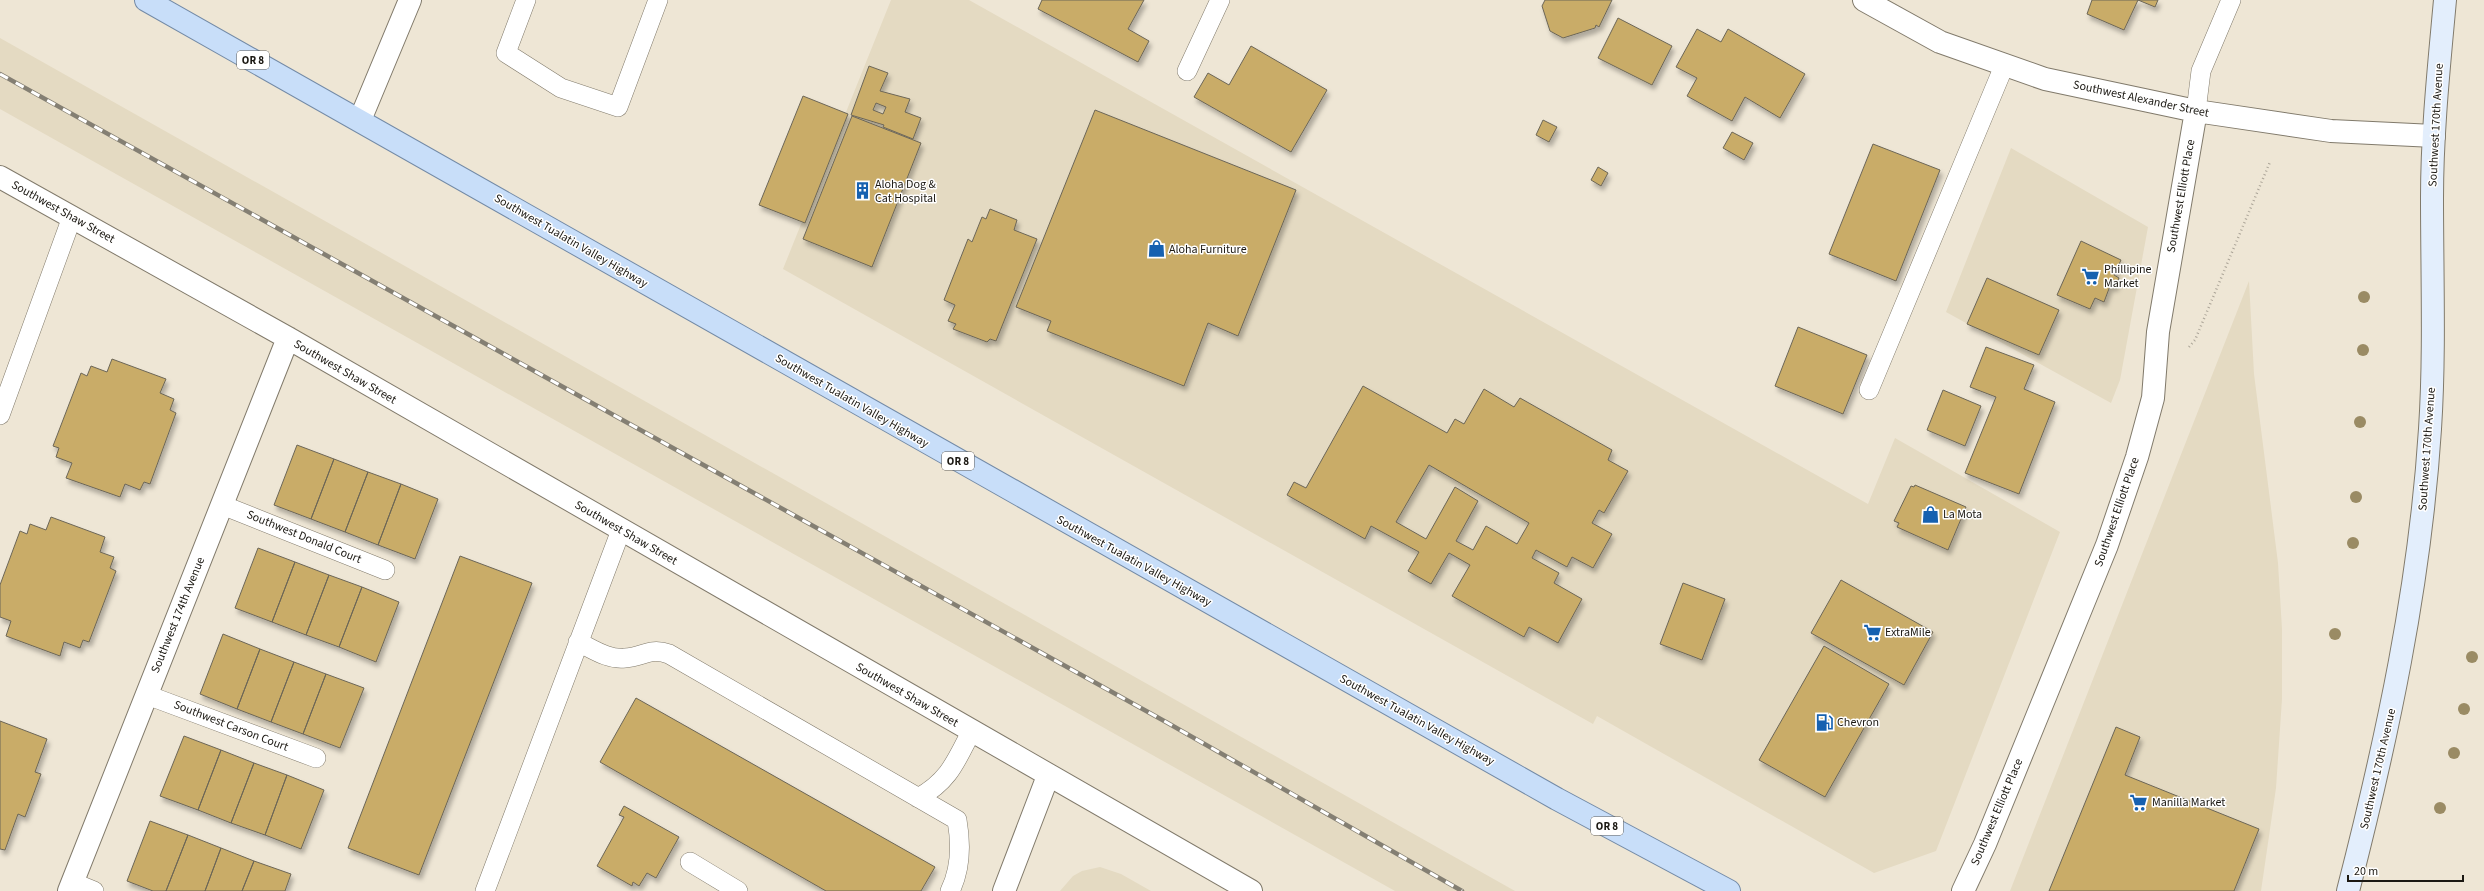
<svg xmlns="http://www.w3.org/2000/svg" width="2484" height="891" font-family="'Source Sans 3',sans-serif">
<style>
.built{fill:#e4dac2}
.building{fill:#c9ac67;stroke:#6c6657;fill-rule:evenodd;filter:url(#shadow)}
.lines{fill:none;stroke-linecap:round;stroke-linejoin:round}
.lane-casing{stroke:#817a6b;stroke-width:20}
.street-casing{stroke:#817a6b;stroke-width:24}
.secondary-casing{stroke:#817a6b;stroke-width:24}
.primary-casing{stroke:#738aa6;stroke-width:24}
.path{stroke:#aca598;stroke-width:2.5;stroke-dasharray:1 3;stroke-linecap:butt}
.lane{stroke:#fff;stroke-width:19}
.street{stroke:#fff;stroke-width:22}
.secondary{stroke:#e3eefc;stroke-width:22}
.primary{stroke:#c8def9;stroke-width:22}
.rail-casing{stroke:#847f73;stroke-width:4.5}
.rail{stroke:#fff;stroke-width:3;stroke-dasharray:9;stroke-linecap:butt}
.tree{fill:#9a8b64}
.labels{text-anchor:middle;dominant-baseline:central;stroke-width:3;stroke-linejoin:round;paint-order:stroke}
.shield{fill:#fff;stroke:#5f5d59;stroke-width:1}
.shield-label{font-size:11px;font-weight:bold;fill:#1b1812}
.street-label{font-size:12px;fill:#1b1812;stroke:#fff}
.poi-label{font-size:12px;fill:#1b1812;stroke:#fff;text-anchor:start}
</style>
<defs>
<filter id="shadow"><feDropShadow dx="2.5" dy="4.5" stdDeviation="2" flood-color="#0004"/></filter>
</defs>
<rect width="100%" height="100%" fill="#eee6d5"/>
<path class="built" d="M891 0H969L1868 504 1895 438 2060 532 1936 851 1874 873 1597 716 1593 724 783 269Z
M0 38 1515 891H1395L0 109Z
M2011 148 2148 227 2120 380 2111 403 1946 312Z
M2249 281 2254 374 2278 563 2282 629V699L2276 788 2261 891H2010Z
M1100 867 1121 874 1151 891H1060L1073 876 1082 871Z"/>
<path class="building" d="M1042 0H1144L1128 29 1149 41 1138 62 1038 9Z
M1545 0H1612L1599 27 1596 25 1595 28 1563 38 1550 31 1542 6Z
M2092 0H2138L2124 30 2087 14Z
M2138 0H2158L2155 7Z
M1618 18 1672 46 1652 85 1598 58Z
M1697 29 1721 42 1728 29 1805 74 1780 118 1745 97 1732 121 1687 96 1697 78 1676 67Z
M1251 46 1327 90 1291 152 1194 97 1208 73 1229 85Z
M869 66 888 73 880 91 910 99 905 112 921 118 913 139 883 127 884 125 851 115ZM876 103 886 107 883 114 873 110Z
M803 96 848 114 805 223 759 205Z
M1095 110 1296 190 1238 336 1208 323 1184 386 1047 331 1051 321 1016 307Z
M852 116 921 143 872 267 803 239Z
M1543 120 1557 127 1549 142 1536 135Z
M1732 132 1753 143 1744 160 1723 148Z
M1873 144 1940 170 1896 281 1829 254Z
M1598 167 1608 173 1601 186 1591 180Z
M990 209 1017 220 1014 230 1037 239 996 341 990 339 987 342 953 329 956 324 948 321 955 305 944 300 968 239 972 242 982 217 986 219Z
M2081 241 2121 260 2114 275 2119 278 2115 287 2110 286 2104 302 2095 298 2090 309 2057 295Z
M1987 278 2059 310 2039 355 1967 324Z
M1798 327 1867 355 1843 414 1775 386Z
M1986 347 2034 365 2024 389 2055 402 2019 494 1965 473 1996 397 1970 387Z
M112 359 166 379 160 393 174 399 170 410 176 413 150 484 144 482 140 490 125 484 120 497 66 478 72 463 56 457 59 448 53 446 81 373 87 376 91 366 107 372Z
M1363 386 1447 433 1455 419 1464 424 1484 389 1514 407 1520 398 1612 450 1608 460 1628 471 1604 513 1599 510 1592 523 1612 534 1593 568 1572 557 1567 567 1536 550 1532 558 1559 573 1554 583 1582 599 1558 643 1529 627 1524 637 1452 596 1470 565 1449 553 1431 584 1408 571 1419 552 1371 526 1365 539 1287 495 1294 482 1306 488ZM1429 465 1529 523 1517 544 1486 526 1473 550 1456 541 1478 501 1455 487 1426 539 1396 522Z
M1943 390 1981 406 1965 446 1927 430Z
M297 445 334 459 311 519 274 505Z
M334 459 368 472 345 532 311 519Z
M368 472 401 484 378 545 345 532Z
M401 484 438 499 415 559 378 545Z
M1915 485 1966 507 1948 550 1897 527 1899 523 1894 521 1911 486 1914 487Z
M51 517 105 537 100 552 114 557 110 568 116 571 89 642 83 640 80 648 64 642 60 656 6 636 11 621 0 617V585L20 531 27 534 30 524 46 530Z
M258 548 295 562 272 622 235 608Z
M460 556 532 583 419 875 348 848Z
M295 562 329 575 306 635 272 622Z
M329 575 362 587 339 647 306 635Z
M1841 580 1933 632 1904 685 1811 633Z
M1683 583 1725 599 1702 660 1660 644Z
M362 587 399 602 376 662 339 647Z
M223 634 260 649 237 709 200 694Z
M1824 646 1889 684 1825 797 1759 760Z
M260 649 294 662 271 722 237 709Z
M294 662 326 674 303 734 271 722Z
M326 674 364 688 340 748 303 734Z
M636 698 935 867 921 891H826L600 762Z
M0 721 47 739 35 772 41 774 25 817 18 814 5 850 0 849Z
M2116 727 2140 737 2125 775 2259 829 2234 891H2049Z
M184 736 221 750 198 810 160 796Z
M221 750 254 763 231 823 198 810Z
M254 763 287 775 265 835 231 823Z
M287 775 324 790 301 849 265 835Z
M624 806 679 837 656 878 647 873 639 886 633 882 632 886 597 866 624 817 619 815Z
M150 821 188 835 166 891H153L127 881Z
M188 835 221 848 205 891H166Z
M221 848 254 861 242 891H205Z
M254 861 291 874 285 891H242Z"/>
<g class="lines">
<defs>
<path id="lane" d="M526 0 506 53 561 88 618 107 658 0
M1187 71 1220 0
M2196 111 2201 71 2231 0
M1869 390 2004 66
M0 415 72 217
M222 505 385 570
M578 642C593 649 608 660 625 658 643 657 650 647 669 654L957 820C961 843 961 869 950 891
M147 695 316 758
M918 798C949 781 956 761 971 732
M690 862 738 891
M72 882 94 891
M485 891 621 530"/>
<path id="street" d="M1864 0 1940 42 2045 79 2196 111 2331 131 2434 136
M360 120 410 0
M0 177 288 338 1251 891
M69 891 288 338
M1004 891 1048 776
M1963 891 1985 844 2107 545 2137 457 2153 398 2158 332 2196 111"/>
<path id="secondary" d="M2348 891C2387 739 2420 586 2430 429 2435 352 2432 275 2432 198 2432 132 2439 66 2445 0"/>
<path id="primary" d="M146 0 1557 799 1729 891"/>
</defs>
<use href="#lane" class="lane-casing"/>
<use href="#street" class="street-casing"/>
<use href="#secondary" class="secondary-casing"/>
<use href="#primary" class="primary-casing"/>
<path class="path" d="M2189 347 2195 340 2270 162"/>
<use href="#lane" class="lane"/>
<use href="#street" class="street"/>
<use href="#secondary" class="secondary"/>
<use href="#primary" class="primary"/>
<defs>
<path id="rail" d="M0 74 1166 722 1462 891"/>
</defs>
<use href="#rail" class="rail-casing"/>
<use href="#rail" class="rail"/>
</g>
<g class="tree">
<circle cx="2364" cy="297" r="6"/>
<circle cx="2363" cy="350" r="6"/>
<circle cx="2360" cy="422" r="6"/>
<circle cx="2356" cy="497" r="6"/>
<circle cx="2353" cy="543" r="6"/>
<circle cx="2335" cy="634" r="6"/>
<circle cx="2472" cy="657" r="6"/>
<circle cx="2464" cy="709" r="6"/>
<circle cx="2454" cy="753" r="6"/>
<circle cx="2440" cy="808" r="6"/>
</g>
<defs>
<symbol id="building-bare" viewBox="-9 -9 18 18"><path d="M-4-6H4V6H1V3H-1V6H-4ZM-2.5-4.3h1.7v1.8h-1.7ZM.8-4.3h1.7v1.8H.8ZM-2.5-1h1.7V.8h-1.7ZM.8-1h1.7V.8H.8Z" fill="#1661b0" stroke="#fff" stroke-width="2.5" paint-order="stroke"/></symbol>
<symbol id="shop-bare" viewBox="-9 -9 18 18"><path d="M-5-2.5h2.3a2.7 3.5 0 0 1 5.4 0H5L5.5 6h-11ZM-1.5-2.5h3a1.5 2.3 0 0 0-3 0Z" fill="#1661b0" stroke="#fff" stroke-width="2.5" paint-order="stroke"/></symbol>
<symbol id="supermarket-bare" viewBox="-9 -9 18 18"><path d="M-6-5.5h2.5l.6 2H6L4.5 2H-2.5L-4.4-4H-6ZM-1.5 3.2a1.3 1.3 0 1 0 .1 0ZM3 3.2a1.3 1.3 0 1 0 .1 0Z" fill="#1661b0" stroke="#fff" stroke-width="2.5" paint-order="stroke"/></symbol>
<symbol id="fuel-bare" viewBox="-9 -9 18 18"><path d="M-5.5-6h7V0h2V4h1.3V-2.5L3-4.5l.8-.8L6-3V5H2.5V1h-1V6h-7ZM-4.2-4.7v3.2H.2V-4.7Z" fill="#1661b0" stroke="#fff" stroke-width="2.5" paint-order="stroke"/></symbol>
</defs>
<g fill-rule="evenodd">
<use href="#building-bare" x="850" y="178" width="25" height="25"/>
<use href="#shop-bare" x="1144" y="236" width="25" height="25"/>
<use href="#supermarket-bare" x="2078" y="264" width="25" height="25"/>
<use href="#shop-bare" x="1918" y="502" width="25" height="25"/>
<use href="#supermarket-bare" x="1860" y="620" width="25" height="25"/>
<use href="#fuel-bare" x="1812" y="710" width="25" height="25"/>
<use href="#supermarket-bare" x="2126" y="790" width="25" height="25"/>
</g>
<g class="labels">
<g class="shield">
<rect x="237" y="51" width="32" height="18" rx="3"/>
<rect x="942" y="452" width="32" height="18" rx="3"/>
<rect x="1591" y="817" width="32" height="18" rx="3"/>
</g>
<g class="shield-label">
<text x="253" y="60">OR 8</text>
<text x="958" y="461">OR 8</text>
<text x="1607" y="826">OR 8</text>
</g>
<g class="street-label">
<text transform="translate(2141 99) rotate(12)">Southwest Alexander Street</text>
<text transform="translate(2436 125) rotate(-87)">Southwest 170th Avenue</text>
<text transform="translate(2181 196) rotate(-80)">Southwest Elliott Place</text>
<text transform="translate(63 212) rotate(29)">Southwest Shaw Street</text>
<text transform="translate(571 241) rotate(30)">Southwest Tualatin Valley Highway</text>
<text transform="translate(345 372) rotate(30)">Southwest Shaw Street</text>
<text transform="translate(852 401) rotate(30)">Southwest Tualatin Valley Highway</text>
<text transform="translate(2427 449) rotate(-86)">Southwest 170th Avenue</text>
<text transform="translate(2117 512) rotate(-71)">Southwest Elliott Place</text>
<text transform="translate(626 533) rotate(30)">Southwest Shaw Street</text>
<text transform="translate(304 537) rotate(22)">Southwest Donald Court</text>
<text transform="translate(1134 561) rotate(29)">Southwest Tualatin Valley Highway</text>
<text transform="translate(178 615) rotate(-68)">Southwest 174th Avenue</text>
<text transform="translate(907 695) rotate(30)">Southwest Shaw Street</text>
<text transform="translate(1417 720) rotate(29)">Southwest Tualatin Valley Highway</text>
<text transform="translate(231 726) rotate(21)">Southwest Carson Court</text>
<text transform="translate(2378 769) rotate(-77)">Southwest 170th Avenue</text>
<text transform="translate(1997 812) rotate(-67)">Southwest Elliott Place</text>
</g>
<g class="poi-label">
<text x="875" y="184">Aloha Dog &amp;<tspan x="875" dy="14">Cat Hospital</tspan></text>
<text x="1169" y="249">Aloha Furniture</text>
<text x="2104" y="269">Phillipine<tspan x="2104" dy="14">Market</tspan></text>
<text x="1943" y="514">La Mota</text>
<text x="1885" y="632">ExtraMile</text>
<text x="1837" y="722">Chevron</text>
<text x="2152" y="802">Manilla Market</text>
</g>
</g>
<path d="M2348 875v6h115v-6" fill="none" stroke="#1b1812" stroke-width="2"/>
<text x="2354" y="875" font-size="12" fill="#1b1812" stroke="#ffffff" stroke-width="3" paint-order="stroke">20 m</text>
</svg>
